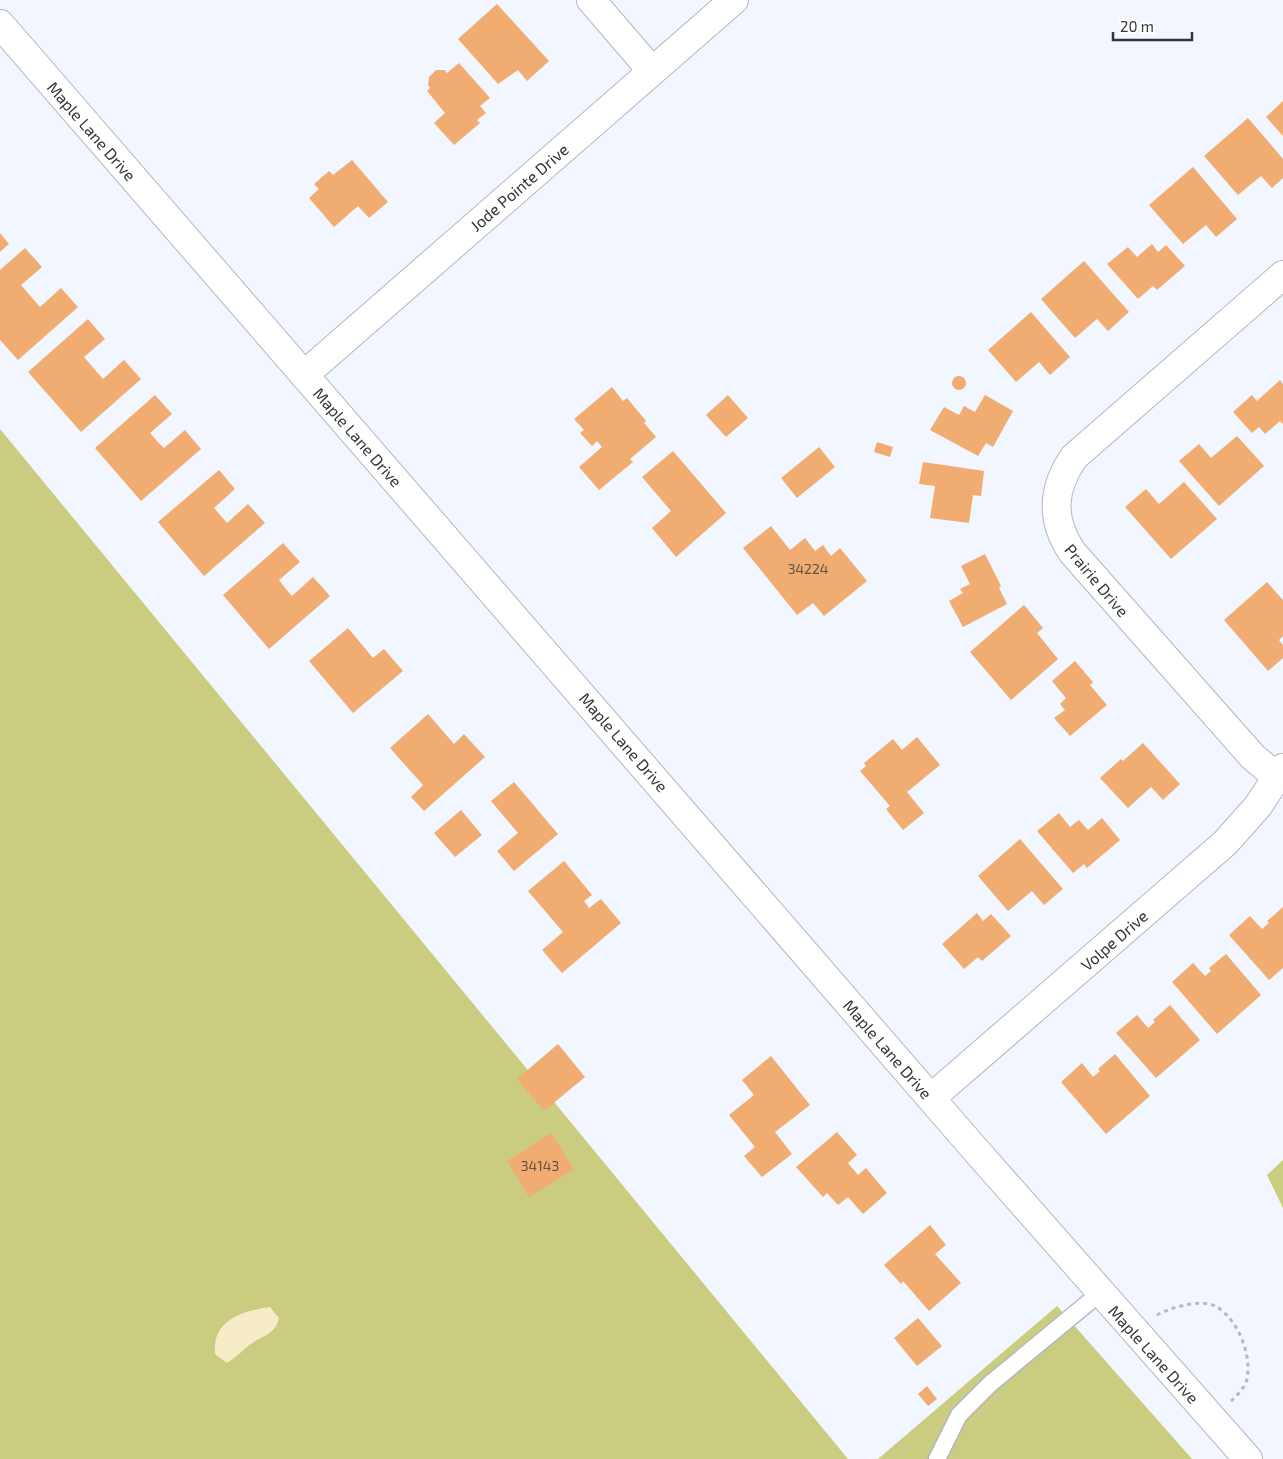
<svg xmlns="http://www.w3.org/2000/svg" width="1283" height="1459" font-family="'Exo 2',sans-serif">
<style>
.green{fill:#cacd7f}
.sand{fill:#f6ecc7}
.building{fill:#f1ac71}
.lines{fill:none;stroke-linecap:round;stroke-linejoin:round}
.lane-casing{stroke:#b3b7c0;stroke-width:19}
.street-casing{stroke:#b3b7c0;stroke-width:30}
.secondary-casing{stroke:#b3b7c0;stroke-width:30}
.path{stroke:#b5b9c1;stroke-width:3;stroke-dasharray:4 4;stroke-linecap:butt}
.lane{stroke:#fff;stroke-width:16}
.street{stroke:#fff;stroke-width:28}
.secondary{stroke:#fff;stroke-width:28}
.labels{text-anchor:middle;dominant-baseline:central;stroke-width:4.5;stroke-linejoin:round;paint-order:stroke}
.number-label{font-size:14px;fill:#625246}
.street-label{font-size:16px;fill:#323438;stroke:#fff}
</style>
<rect width="100%" height="100%" fill="#f1f6ff"/>
<path class="green" d="M0 429 848 1459H0Z
M1283 1160V1208L1267 1175Z
M1057 1306 1192 1459H878Z"/>
<path class="sand" d="M270 1307 279 1318C275 1336 260 1336 248 1346 241 1352 235 1358 227 1363L215 1354C212 1320 242 1311 270 1307Z"/>
<path class="building" d="M497 4 549 61 527 81 518 70 498 84 458 39Z
M459 63 490 98 480 106 486 113 477 120 480 123 454 145 434 123 445 113 427 91 430 88 428 85 429 77 436 70H445L447 73Z
M1283 101V136L1266 117Z
M1248 118 1283 159V178L1272 188 1261 176 1238 195 1204 156Z
M352 160 388 202 369 218 358 206 334 227 309 198 319 189 314 184 329 171 333 175Z
M1193 167 1237 219 1216 237 1206 225 1183 244 1149 205Z
M0 233 9 244 0 252Z
M1152 244 1158 252 1166 245 1185 266 1157 290 1153 286 1138 299 1107 264 1128 247 1137 257Z
M25 248 42 267 21 285 40 307 61 288 78 307 18 360 0 340V270Z
M1084 261 1129 312 1108 331 1097 319 1075 338 1041 299Z
M1031 312 1070 357 1050 375 1039 362 1016 382 988 350Z
M88 319 105 339 84 357 103 379 124 360 141 379 81 432 28 372Z
M952 383a7 7 0 1 1 14 0a7 7 0 1 1-14 0Z
M1280 380 1283 384V424L1280 421 1265 434 1259 427 1252 433 1233 412 1252 395 1257 401Z
M612 387 623 401 627 398 646 421 644 423 656 437 630 459 633 462 599 490 579 467 602 447 597 441 592 446 580 433 584 430 574 419Z
M155 395 172 414 150 433 157 441 164 448 185 430 201 449 141 501 95 448Z
M728 395 748 418 726 437 706 415Z
M985 395 1013 411 993 447 986 443 978 456 930 430 944 407 959 415 964 406 975 412Z
M1237 436 1264 466 1219 506 1179 461 1199 444 1211 458Z
M877 442 893 447 890 457 874 452Z
M819 447 835 467 797 498 781 478Z
M673 451 726 513 676 557 652 528 671 511 642 477Z
M923 462 984 471 981 496 973 495 969 523 930 518 935 486 919 484Z
M219 470 235 489 214 508 227 523 248 504 265 523 204 576 158 522Z
M1184 482 1217 519 1171 559 1125 507 1146 489 1159 504Z
M771 526 790 550 805 538 815 551 823 545 831 556 840 548 867 581 824 616 813 603 797 615 743 548Z
M283 543 300 562 279 580 285 588 292 596 313 577 330 596 269 649 223 595Z
M985 554 1001 586 999 588 1007 604 963 627 949 601 963 593 960 589 970 584 961 566Z
M1267 582 1283 600V636L1279 640 1283 645V658L1268 671 1224 620Z
M1024 605 1043 628 1037 633 1058 659 1011 700 970 652Z
M348 628 373 658 384 649 403 671 353 713 309 661Z
M1075 661 1093 682 1090 685 1107 705 1070 736 1054 718 1065 710 1060 704 1066 698 1052 681Z
M428 714 454 744 464 734 485 757 424 811 411 797 423 785 390 748Z
M917 737 940 765 907 792 924 813 903 830 886 809 890 806 860 771 866 766 864 763 893 739 902 750Z
M1143 743 1180 784 1163 800 1151 787 1128 808 1100 778 1121 759 1123 761Z
M514 782 558 834 514 871 497 851 518 833 491 801Z
M461 810 482 835 455 857 434 833Z
M1059 813 1070 827 1079 820 1088 830 1102 818 1120 840 1087 868 1084 864 1073 873 1037 831Z
M1020 839 1063 889 1044 905 1032 891 1008 911 978 876Z
M564 861 592 895 584 901 589 908 601 899 621 923 562 973 542 950 563 932 528 891Z
M1283 907V968L1269 980 1229 935 1250 916 1262 929 1269 923 1267 921Z
M977 913 983 921 991 914 1011 936 982 961 978 957 964 969 942 944Z
M1226 954 1261 995 1217 1034 1172 982 1193 963 1205 976 1211 971 1209 968Z
M1170 1005 1200 1040 1156 1078 1116 1033 1137 1015 1148 1028 1155 1022 1153 1020Z
M558 1044 585 1077 544 1111 517 1079Z
M1115 1054 1150 1096 1106 1134 1061 1082 1082 1063 1093 1077 1100 1071 1098 1069Z
M771 1056 810 1105 775 1132 792 1154 762 1177 744 1156 755 1147 729 1115 754 1095 742 1080Z
M837 1132 857 1155 848 1163 858 1175 866 1168 887 1193 863 1214 848 1197 838 1205 827 1193 823 1197 796 1167Z
M551 1133 574 1169 529 1197 507 1161Z
M930 1225 946 1245 935 1254 961 1283 929 1311 903 1281 901 1284 884 1265Z
M918 1318 942 1346 917 1366 894 1338Z
M927 1386 937 1399 928 1406 918 1394Z"/>
<g class="lines">
<defs>
<path id="lane" d="M937 1459 959 1415 990 1384 1100 1293"/>
<path id="street" d="M591 0 652 71
M304 375 734 0
M1277 777 1253 757 1072 552C1050 519 1052 489 1074 457L1283 275
M931 1098 1225 843 1258 806 1283 768"/>
<path id="secondary" d="M0 24 973 1147 1248 1459"/>
</defs>
<use href="#lane" class="lane-casing"/>
<use href="#street" class="street-casing"/>
<use href="#secondary" class="secondary-casing"/>
<path class="path" d="M1157 1315C1172 1307 1202 1298 1217 1307 1238 1320 1252 1355 1247 1379 1246 1386 1236 1397 1231 1401"/>
<use href="#lane" class="lane"/>
<use href="#street" class="street"/>
<use href="#secondary" class="secondary"/>
</g>
<g class="labels">
<g class="number-label">
<text x="808" y="568">34224</text>
<text x="540" y="1165">34143</text>
</g>
<g class="street-label">
<text transform="translate(92 131) rotate(49)">Maple Lane Drive</text>
<text transform="translate(519 187) rotate(-41)">Jode Pointe Drive</text>
<text transform="translate(358 437) rotate(49)">Maple Lane Drive</text>
<text transform="translate(1097 580) rotate(50)">Prairie Drive</text>
<text transform="translate(624 742) rotate(49)">Maple Lane Drive</text>
<text transform="translate(1114 940) rotate(-41)">Volpe Drive</text>
<text transform="translate(888 1049) rotate(49)">Maple Lane Drive</text>
<text transform="translate(1154 1354) rotate(48)">Maple Lane Drive</text>
</g>
</g>
<path d="M1113 32v8h79v-8" fill="none" stroke="#323438" stroke-width="2.5"/>
<text x="1120" y="32" font-size="15" fill="#323438" stroke="#ffffff" stroke-width="4" paint-order="stroke">20 m</text>
</svg>
